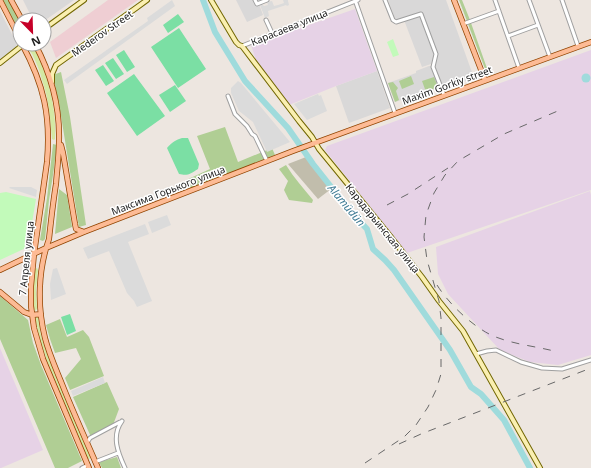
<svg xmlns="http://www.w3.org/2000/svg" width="591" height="468" font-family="'Noto Sans',sans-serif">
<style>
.residential{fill:#d9d8d8}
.commercial{fill:#efced3}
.industrial{fill:#e6d2e6}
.construction{fill:#c1bdac}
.grass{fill:#d4e9a4}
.forest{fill:#b0ce94}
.park{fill:#c2faba}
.pitch{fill:#7bdfa4}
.parking{fill:#dbdbdb}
.water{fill:#9fdbdc}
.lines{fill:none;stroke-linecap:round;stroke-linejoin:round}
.river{stroke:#9fdbdc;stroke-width:6}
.street-casing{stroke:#9f9f9f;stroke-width:5}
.secondary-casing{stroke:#726702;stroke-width:6}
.primary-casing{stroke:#924400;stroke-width:6}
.street{stroke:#fff;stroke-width:3}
.secondary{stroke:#faefb1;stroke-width:4}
.primary{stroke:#fdbb95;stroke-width:4.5}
.rail{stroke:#696969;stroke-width:1;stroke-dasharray:8 8;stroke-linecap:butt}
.labels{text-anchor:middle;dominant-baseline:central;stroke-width:3;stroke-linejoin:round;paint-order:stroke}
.street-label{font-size:10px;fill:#1b1b1b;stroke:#fff}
.water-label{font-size:11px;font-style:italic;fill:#3f7b94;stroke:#fff}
</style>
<rect width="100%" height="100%" fill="#ede6e0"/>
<path class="residential" d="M23 0H74L44 21 33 20Z
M236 0H269L259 4 263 15 247 22Z
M388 0H446L474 78 444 89 434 66 437 56 421 13 396 21Z
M0 11 20 50 0 66Z
M420 15 435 54 431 64 422 67 404 20Z
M429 66H431L432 68 439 88 395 102 388 83 416 73V71Z
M377 71 390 108 349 123 336 86Z"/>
<path class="commercial" d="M108 0H138L56 58 50 42Z"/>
<path class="industrial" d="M355 9 377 71 336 86 289 105 257 63 251 45Z
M591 50V190L407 253 325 150 327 146Z
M590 191 591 195V355L558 365 530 362 500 350 448 294 438 274 436 247Z
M0 348 43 450 1 468H0Z"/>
<path class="construction" d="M306 157 331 189 318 199 288 164Z"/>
<path class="grass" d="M29 44H32C47 71 57 108 55 139L54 140 52 139C50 119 49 99 42 80 40 71 36 62 32 54 30 51 28 49 27 46Z
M37 268 38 270 36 289 37 309 35 311 34 308 33 291 35 269Z
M35 317H38L41 335 46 351 91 458 88 459 47 361 39 336Z"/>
<path class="forest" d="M3 0H9L20 21V34Z
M459 0H462L470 20 467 21Z
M471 23 489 74H487L468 24Z
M61 72 70 117 86 225 79 227 61 116 53 75Z
M411 76 414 84 402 89 399 81Z
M434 77 438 87 426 92 422 81Z
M393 82 398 88 396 91 399 100 395 102 388 83Z
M225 127 238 162 272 148 275 155 190 189 186 180 210 169 197 136Z
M53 144 57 145 53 175 49 200 45 239 43 241 40 240 47 198Z
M286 165C294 178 304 189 313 200L312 203 289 200 284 190 288 181 279 169Z
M59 189 67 195 72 227 55 234Z
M0 296 28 320 33 343 41 365 82 461 68 468H55L0 339Z
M60 319 67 337 83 330 89 337 104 376 70 390 65 378 81 359 76 348 55 353 50 339 46 325Z
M107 382 119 409 113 425 91 437 73 397Z
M117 457 121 468H102L99 462Z"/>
<path class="park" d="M393 39 399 55 393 57 387 42Z
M6 192 36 199 28 247 0 260V193Z"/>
<path class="pitch" d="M178 14 184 22 168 33 163 25Z
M179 28 206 69 178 88 151 47Z
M124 50 135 67 127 72 116 55Z
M113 58 124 74 116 79 105 63Z
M103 65 114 81 106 86 95 70Z
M134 74 165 116 137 136 107 93Z
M175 85 186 101 170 112 159 95Z
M182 138H188L199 164 198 169C190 174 188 176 179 174L167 148C172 142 176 140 182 138Z
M70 314 76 331 67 335 61 317Z"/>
<path class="parking" d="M172 0 175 6 67 84 64 80 148 21 147 18Z
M283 0H288V1L289 5 287 6 286 5 268 11 269 16 265 18 260 5 262 4 264 6 268 5 267 2 272 1 274 6 278 5 284 3Z
M238 81 241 83 290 142 267 152 253 122 239 111 231 93V88Z
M318 94 319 96 321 95 327 111 307 120 294 104Z
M10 187H31L37 190 36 197 9 188Z
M167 215 171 225 152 233 148 222Z
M145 224 149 234 128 242 152 301 137 307 134 301 127 293 109 251 88 259 83 248Z
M57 268 66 294 51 300 50 284 53 269Z
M103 377 105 383 73 396 71 391Z"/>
<path class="water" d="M581.5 78a4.5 4.5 0 1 1 9 0a4.5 4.5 0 1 1-9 0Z"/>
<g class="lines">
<path class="river" d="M203 0 215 32 245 81 288 128 313 164 351 212 367 229 373 249 385 260 394 270 450 350 471 387 481 394 504 420 530 468"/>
<defs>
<path id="street" d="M255 0 257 4 267 0
M355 0 395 113
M385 0 393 20 396 22 421 14 436 54 433 67 444 95
M495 0 519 68
M529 0 550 57
M562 0 578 46
M266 20 272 33
M463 24 499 11
M508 36 538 25
M242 46 358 0
M228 96 235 114 247 126 252 134 255 136 267 161
M476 354 487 351 496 350 521 362 542 368 562 369 591 360
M122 421C111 436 118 453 125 468
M87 443 90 438 120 422
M95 462 118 453
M82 468 88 465"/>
<path id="secondary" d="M211 0 236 42 239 45 242 46 299 121 312 137 319 149 333 166 390 236 422 277 439 301 463 331 540 468
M44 29 84 0
M0 63 24 44
M52 82V74L56 65 136 8 147 0"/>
<path id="primary" d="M0 0 20 39
M11 0 22 20
M454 0 485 80
M22 44C44 85 51 116 47 162L34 254 31 286V306L34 328 43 359 89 468
M35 44C51 74 60 107 59 141 59 156 57 170 56 184 53 202 51 221 49 239 38 270 37 306 45 338 49 354 56 369 62 384 73 412 86 440 98 468
M61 145 63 153 75 224 76 229 84 232
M0 270 46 248 84 232 293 151 591 42
M0 292 24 312 32 315 41 314"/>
</defs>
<use href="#street" class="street-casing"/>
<use href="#secondary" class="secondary-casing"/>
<use href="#primary" class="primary-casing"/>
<use href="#street" class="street"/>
<use href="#secondary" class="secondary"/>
<use href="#primary" class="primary"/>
<path class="rail" d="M387 205 408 194 448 168
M437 285C449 304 471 325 491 335 511 344 534 346 554 351
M399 444 421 434 591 368
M365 463 404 437 416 425 428 407 436 390 441 374V318L439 301 427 260 424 237 426 215 434 193 445 175 458 161 504 134 560 110"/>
</g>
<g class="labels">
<g class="street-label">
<text transform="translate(289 27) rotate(-22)">Карасаева улица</text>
<text transform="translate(102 33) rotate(-35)">Mederov Street</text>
<text transform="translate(447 85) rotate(-20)">Maxim Gorkiy street</text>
<text transform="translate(168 190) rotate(-21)">Максима Горького улица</text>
<text transform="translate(383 228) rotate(51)">Карадарьинская улица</text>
<text transform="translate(26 258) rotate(-84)">7 Апреля улица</text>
</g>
<g class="water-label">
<text transform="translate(347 205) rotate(50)">Alamüdün</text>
</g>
</g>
<g transform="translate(32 32) rotate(157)"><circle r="19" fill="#ffffff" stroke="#a4a4a4"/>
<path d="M0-3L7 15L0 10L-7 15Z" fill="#c60028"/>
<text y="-6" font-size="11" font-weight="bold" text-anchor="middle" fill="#1b1b1b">N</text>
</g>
</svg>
